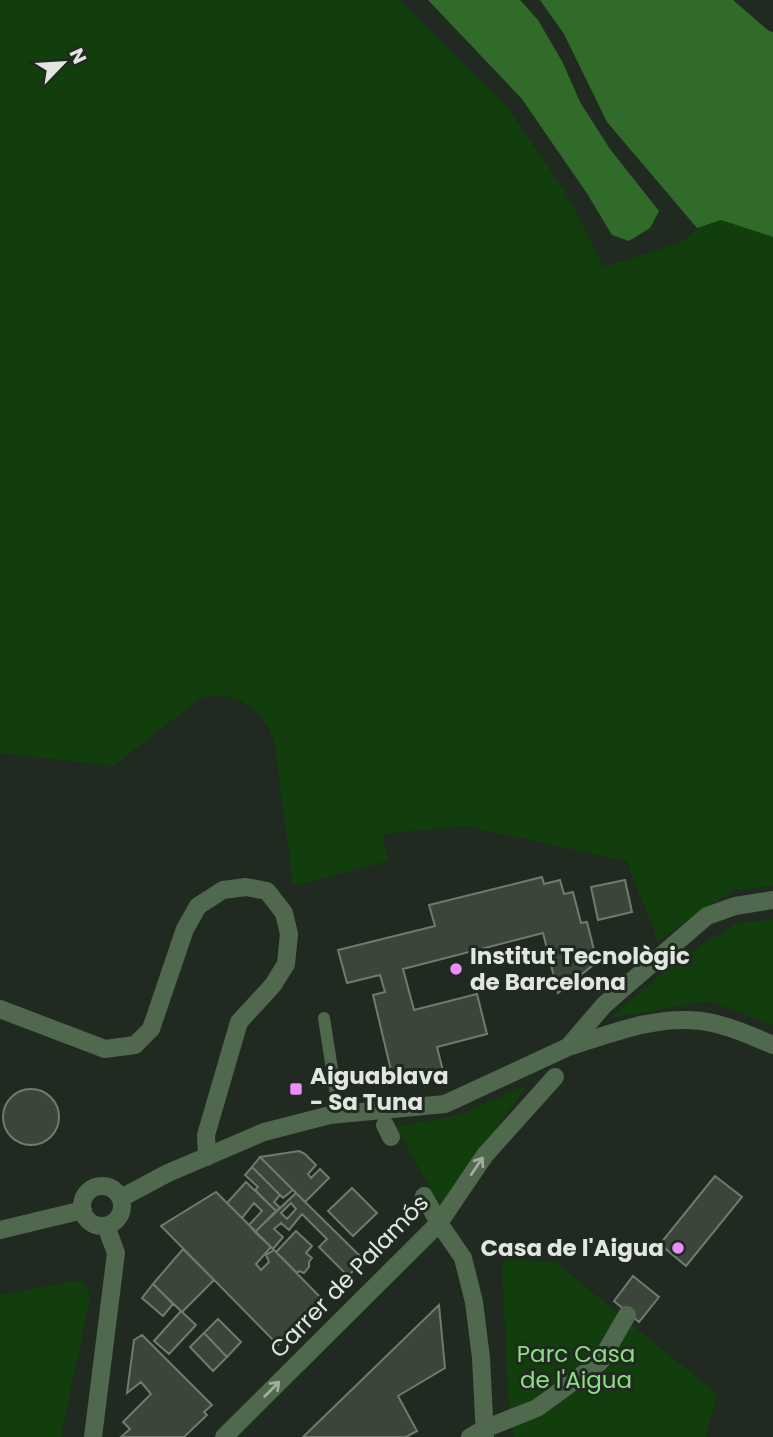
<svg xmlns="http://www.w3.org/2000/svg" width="773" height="1437" font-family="Poppins,sans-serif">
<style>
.green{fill:#113e0c}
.forest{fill:#306b29}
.building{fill:#3b453a;stroke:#707a6e;stroke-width:2;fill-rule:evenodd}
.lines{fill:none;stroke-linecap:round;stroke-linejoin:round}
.service{stroke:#50684d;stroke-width:12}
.pedestrian{stroke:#50684d;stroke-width:18}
.minor{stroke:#50684d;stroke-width:18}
.oneway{stroke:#a0ae9e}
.poi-dot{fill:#eb8dfb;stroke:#212a20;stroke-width:2.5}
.labels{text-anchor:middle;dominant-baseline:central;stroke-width:6;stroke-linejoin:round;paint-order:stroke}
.poi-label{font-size:23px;font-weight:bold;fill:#e1e7e0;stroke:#212a20;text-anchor:start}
.street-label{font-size:23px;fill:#e1e7e0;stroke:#212a20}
.park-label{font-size:23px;fill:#8dde83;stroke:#212a20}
</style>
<rect width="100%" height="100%" fill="#212a20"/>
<path class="green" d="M0 0H399L508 108 566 193 604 267 682 242 697 228 721 220 773 237V886L733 890 658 941 626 861 466 826 383 834 388 861 293 886C289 853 285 821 280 789 278 772 278 753 272 736 261 706 229 688 199 699L114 766 0 753Z
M773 919V1025L709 1001 610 1018 676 962 735 924Z
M527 1085 441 1207 396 1127 459 1115Z
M508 1259 555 1262 718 1395 705 1437H514L508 1395 502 1263Z
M76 1281 83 1282 89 1291V1303L61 1437H0V1295Z"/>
<path class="forest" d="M428 0H520L538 20 563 63 580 102 610 149 659 211 650 228 629 241 612 235 588 195 522 99Z
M540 0H733L769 31 773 32V237L721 220 697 228 607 122 564 34Z"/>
<path class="building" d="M542 877 544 884 560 880 564 894 573 892 581 923 587 922 597 962 558 993 543 933 403 969 414 1010 477 994 487 1034 437 1047 443 1071 394 1083 373 995 385 992 380 975 347 983 338 950 435 926 429 905Z
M625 880 632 912 598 920 591 887Z
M3 1117a28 28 0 1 1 56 0a28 28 0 1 1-56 0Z
M299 1151 305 1154 316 1165 308 1174 311 1178 320 1169 329 1178 305 1202 260 1157Z
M260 1157 293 1190 283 1198 252 1167Z
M252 1167 280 1195 274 1202 280 1208 276 1211 255 1190 258 1187 245 1175Z
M715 1176 742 1197 686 1266 660 1244Z
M246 1182 276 1211 255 1232 249 1225 262 1211 254 1203 242 1218 227 1203Z
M352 1188 377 1213 353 1236 328 1211Z
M216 1192 271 1247 256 1264 261 1270 269 1262 266 1255 274 1250 323 1300 278 1345 161 1226Z
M296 1193 364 1260 348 1276 319 1247 327 1239 302 1214 289 1230 281 1223 274 1229 283 1237 273 1249 255 1232ZM291 1203 296 1209 287 1219 281 1213Z
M296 1231 312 1246 306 1253 312 1258 309 1262V1267L304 1273 299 1271 297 1273 276 1252Z
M183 1249 214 1280 182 1312 153 1284Z
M633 1276 659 1297 639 1322 614 1301Z
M153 1284 173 1304 163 1316 142 1298Z
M439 1305 445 1368 398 1396 417 1431 406 1437H303Z
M181 1311 196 1325 169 1354 154 1341Z
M218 1319 241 1342 227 1357 204 1333Z
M204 1333 227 1357 213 1371 190 1347Z
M142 1335 212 1405 204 1412 207 1415 184 1437H121L130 1429 123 1422 151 1394 141 1382 127 1393 134 1340Z"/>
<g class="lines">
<path class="service" d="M324 1018 339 1114"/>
<path class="pedestrian" d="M385 1125 391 1137
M424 1196 439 1223 463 1258 474 1302 481 1358 485 1437
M224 1437 439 1223 485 1155 555 1077
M470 1437 484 1429 537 1408 600 1362 627 1315"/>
<path class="minor" d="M0 1009 105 1049 135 1045 151 1029 185 929 198 906 223 890 246 887 267 891 284 913 289 934 286 964 273 985 239 1022 206 1135 207 1157
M568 1047C610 1034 656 1015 701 1021 725 1024 750 1035 773 1045
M82 1206a20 20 0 1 1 40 0a20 20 0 1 1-40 0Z
M121 1198 168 1173 264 1132 330 1115 445 1104 568 1047 604 1005 707 916 735 906 773 900
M0 1230 83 1210
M93 1437 116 1253 106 1226"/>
</g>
<defs><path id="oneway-shaft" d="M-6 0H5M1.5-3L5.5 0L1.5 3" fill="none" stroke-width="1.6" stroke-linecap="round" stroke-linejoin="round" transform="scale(1.75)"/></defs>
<g class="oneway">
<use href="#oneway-shaft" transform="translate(477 1166) rotate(-56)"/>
<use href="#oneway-shaft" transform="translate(272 1389) rotate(-45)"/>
</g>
<g class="poi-dot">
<circle cx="456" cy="969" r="7"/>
<rect x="289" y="1082" width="14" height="14" rx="3.5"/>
<circle cx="678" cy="1248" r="7"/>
</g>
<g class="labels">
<g class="poi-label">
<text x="470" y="956">Institut Tecnològic<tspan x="470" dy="26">de Barcelona</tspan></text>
<text x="310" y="1076">Aiguablava<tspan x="310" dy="26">- Sa Tuna</tspan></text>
<text x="664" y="1248" text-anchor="end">Casa de l'Aigua</text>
</g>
<g class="street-label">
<text transform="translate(349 1276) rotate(-46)">Carrer de Palamós</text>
</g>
<g class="park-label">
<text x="576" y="1354">Parc Casa<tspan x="576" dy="26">de l'Aigua</tspan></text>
</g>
</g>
<g transform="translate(63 63) rotate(65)" stroke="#212a20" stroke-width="5" paint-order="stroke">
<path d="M0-5L12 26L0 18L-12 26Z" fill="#e1e7e0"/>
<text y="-10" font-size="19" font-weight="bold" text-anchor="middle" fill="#e1e7e0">N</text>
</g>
</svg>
